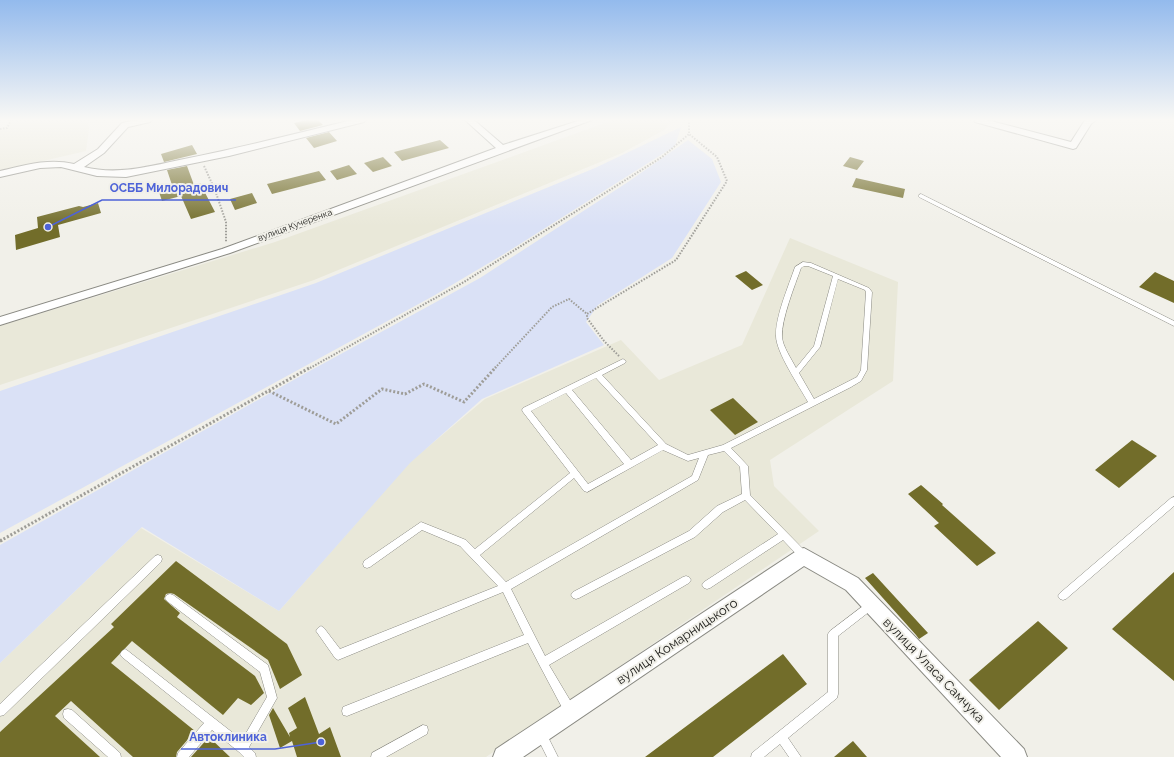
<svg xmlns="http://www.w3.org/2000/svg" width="1174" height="757" font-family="Raleway,sans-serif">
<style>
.built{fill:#e9e8d9}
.green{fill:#dae1f6}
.building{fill:#726d2a}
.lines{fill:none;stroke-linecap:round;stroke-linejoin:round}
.lane-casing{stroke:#8a8a83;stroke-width:1}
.street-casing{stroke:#8a8a83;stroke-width:2}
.path-far2{stroke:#9e9d98;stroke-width:2;stroke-dasharray:1.5 1.5;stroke-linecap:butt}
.path-far1{stroke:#9e9d98;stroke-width:3;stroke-dasharray:2 2;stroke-linecap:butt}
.path{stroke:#9e9d98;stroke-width:3.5;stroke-dasharray:3 3;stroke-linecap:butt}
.lane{fill:#fff;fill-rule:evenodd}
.street{fill:#fff;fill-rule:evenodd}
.labels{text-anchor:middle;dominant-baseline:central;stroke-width:4;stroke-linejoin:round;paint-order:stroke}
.far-street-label{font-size:9px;fill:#1b1b18;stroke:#f1f0e9}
.near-street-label{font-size:13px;fill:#1b1b18;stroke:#f1f0e9}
.leader{fill:none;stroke:#4e63d8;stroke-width:1.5}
.callout-dot{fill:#4e63d8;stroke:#f1f0e9;stroke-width:1.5}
.callout-label{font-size:12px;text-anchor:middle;font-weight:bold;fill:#4e63d8;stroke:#f1f0e9;stroke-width:4;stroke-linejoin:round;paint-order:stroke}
</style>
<rect width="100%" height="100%" fill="#f1f0e9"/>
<path class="built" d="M11 120H87L89 129 86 151 0 171V128L5 127Z
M613 120H673L664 130 622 153 314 280 0 385V326L275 242Z
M790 238 898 282 893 381 770 460 774 486 819 531 486 757H0V663L141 528 279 611 410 462 485 399 621 340 659 380 742 345Z"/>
<path class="green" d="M681 127 675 146 504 254 435 295 0 533V391L316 283 595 168Z
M688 140 712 159 721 182 672 258 598 305 586 322 604 345 482 399 410 463 279 611 142 527 0 663V545L306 373 480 278 628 182Z"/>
<path class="building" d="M307 120H318L323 125 300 131 294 123Z
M329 132 337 141 314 148 306 138Z
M440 140 449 148 402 161 394 152Z
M192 145 197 154 164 162 161 154Z
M383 157 392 166 373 172 364 163Z
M850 157 864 161 857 170 843 166Z
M349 165 357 174 337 180 330 171Z
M187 166 194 185 200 183 215 212 191 219 181 196 162 201 158 189 172 185 167 170Z
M319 171 326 180 272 194 267 184Z
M856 178 905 189 903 198 852 187Z
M252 193 257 203 235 210 230 199Z
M98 203 101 213 58 225 60 237 16 250 15 235 38 228 37 217 79 206 83 207Z
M746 271 763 285 752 290 735 276Z
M1155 272 1174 281V303L1139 287Z
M733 398 758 422 735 435 710 410Z
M1132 440 1157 456 1119 488 1095 470Z
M921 485 943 504 942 505 996 553 977 566 934 526 939 523 908 494Z
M176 561 287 644 302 675 280 689 268 660 174 594 170 593 166 594 164 599 180 613 177 617 255 676 264 693 251 705 238 698 223 715 132 641 111 663 195 731 177 752 176 757H133L71 701 55 716 100 757H0V732L114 627 111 624Z
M1174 572V681L1112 629Z
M873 573 928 633 919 639 916 635 865 578Z
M1038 621 1068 648 999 710 969 680Z
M783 654 807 684 713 757H645Z
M305 697 319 734 330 727 341 757H297L292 741 280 748 269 715 273 708 290 737 289 733 297 728 288 708Z
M209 737 230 757H191Z
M853 741 867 757H834Z"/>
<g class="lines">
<defs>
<path id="lane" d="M921 194 1174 321V326L919 197V195Z
M803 262 811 263 869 288 872 292 867 370 861 381 851 387 731 448 748 466 750 495 807 553 808 556 807 559 804 560 801 559 783 540 710 588 707 589 704 588 702 585 704 582 778 534 745 500 723 512 695 537 579 598 576 599 573 598 571 595 573 592 689 531 717 506 742 494 740 467 724 451 708 455 698 480 511 589 545 656 683 577 686 576 689 577 691 580 689 583 549 665 574 707 575 711 574 715 570 716 566 715 540 666 528 643 347 716 343 715 342 711 343 707 524 635 503 592 338 660 335 658 316 631 318 628 321 626 324 628 340 649 498 586 460 546 422 530 370 567 367 568 364 567 363 564 364 561 421 522 466 540 475 549 570 473 523 412 522 410 523 408 623 359 626 361 625 363 602 375 666 444 688 455 723 445 808 402C799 386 776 352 776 336 775 317 789 285 795 267ZM804 266H808L833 276 814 346 796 368C791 358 783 347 782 337 781 320 795 285 801 268ZM838 279 865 290 866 292 861 370 857 377 814 399 799 373 820 347ZM596 378 658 445 631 460 572 390ZM566 393 624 464 588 484 531 411ZM663 450 688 461 699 458 692 476 506 582 480 555 574 478 584 491 587 492Z
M1174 497V506L1066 599 1063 600 1060 599 1058 596 1060 593 1171 498Z
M158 555 161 556 162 559 161 562 4 715 0 716V704L155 556Z
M170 594 173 595 268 665 277 698 249 747 255 753 256 757H244L239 752 212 730 189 757H177L178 753 204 723 122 657 120 654 122 651 125 649 128 651 242 740 267 697 260 672 167 601 165 598 167 595Z
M871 600 874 602 876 605 874 608 838 636V694L837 698 788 738 801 757H789L780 744 764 757H751L752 753 828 692V634L830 631Z
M68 709 72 710 120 753 121 757H108L64 718 63 714 64 710Z
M423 725 427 726 428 730 427 734 386 757H371L372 753Z
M541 730 545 731 558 757H547L536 735 537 731Z"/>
<path id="street" d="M137 120H151L150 122 128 127 104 153 84 167C120 176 154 165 189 158 244 147 298 133 352 120H365L364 122 229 156 126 177 97 176 61 167 40 168 0 177V171C25 165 49 158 74 164L98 149 122 123Z
M465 120H474L503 145 581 120H592L230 253 0 325V317L222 249 496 148Z
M974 120H987L1071 142 1085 120H1096L1091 124 1076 148 1073 149 975 122Z
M804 548 858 578 1024 749 1027 757H1001L846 590 804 566 523 757H493L496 749 798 550Z"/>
</defs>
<use href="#lane" class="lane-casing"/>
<use href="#street" class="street-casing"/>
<path class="path-far2" d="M0 129 7 128 11 120
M204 166 215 190 226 222V242
M619 356 604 341 587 318V314L676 260 727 181 717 157 689 134
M310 368 464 282 662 157 689 134V120
M495 368 552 307 569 299 587 314"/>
<path class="path-far1" d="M269 391 336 424 382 389 405 394 424 384 464 402 496 367
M0 541 311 367"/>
<path class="path" d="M0 541 2 540"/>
<use href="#lane" class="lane"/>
<use href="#street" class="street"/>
</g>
<linearGradient id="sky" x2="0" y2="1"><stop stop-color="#93baed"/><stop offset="0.53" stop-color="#f9f8f5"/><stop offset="1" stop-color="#f9f8f5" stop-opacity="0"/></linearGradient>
<rect width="1174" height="226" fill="url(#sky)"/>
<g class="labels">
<g class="far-street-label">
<text transform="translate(295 225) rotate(-20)">вулиця Кучеренка</text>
</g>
<g class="near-street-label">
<text transform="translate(677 641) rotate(-34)">вулиця Комарницького</text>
<text transform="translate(934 670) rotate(46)">вулиця Уласа Самчука</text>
</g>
</g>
<path class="leader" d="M48 227L102 200H236M321 742L275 749H181"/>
<g class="callout-dot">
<circle cx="48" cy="227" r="4"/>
<circle cx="321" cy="742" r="4"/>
</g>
<g class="callout-label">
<text x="169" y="192">ОСББ Милорадович</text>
<text x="228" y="741">Автоклиника</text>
</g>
</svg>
